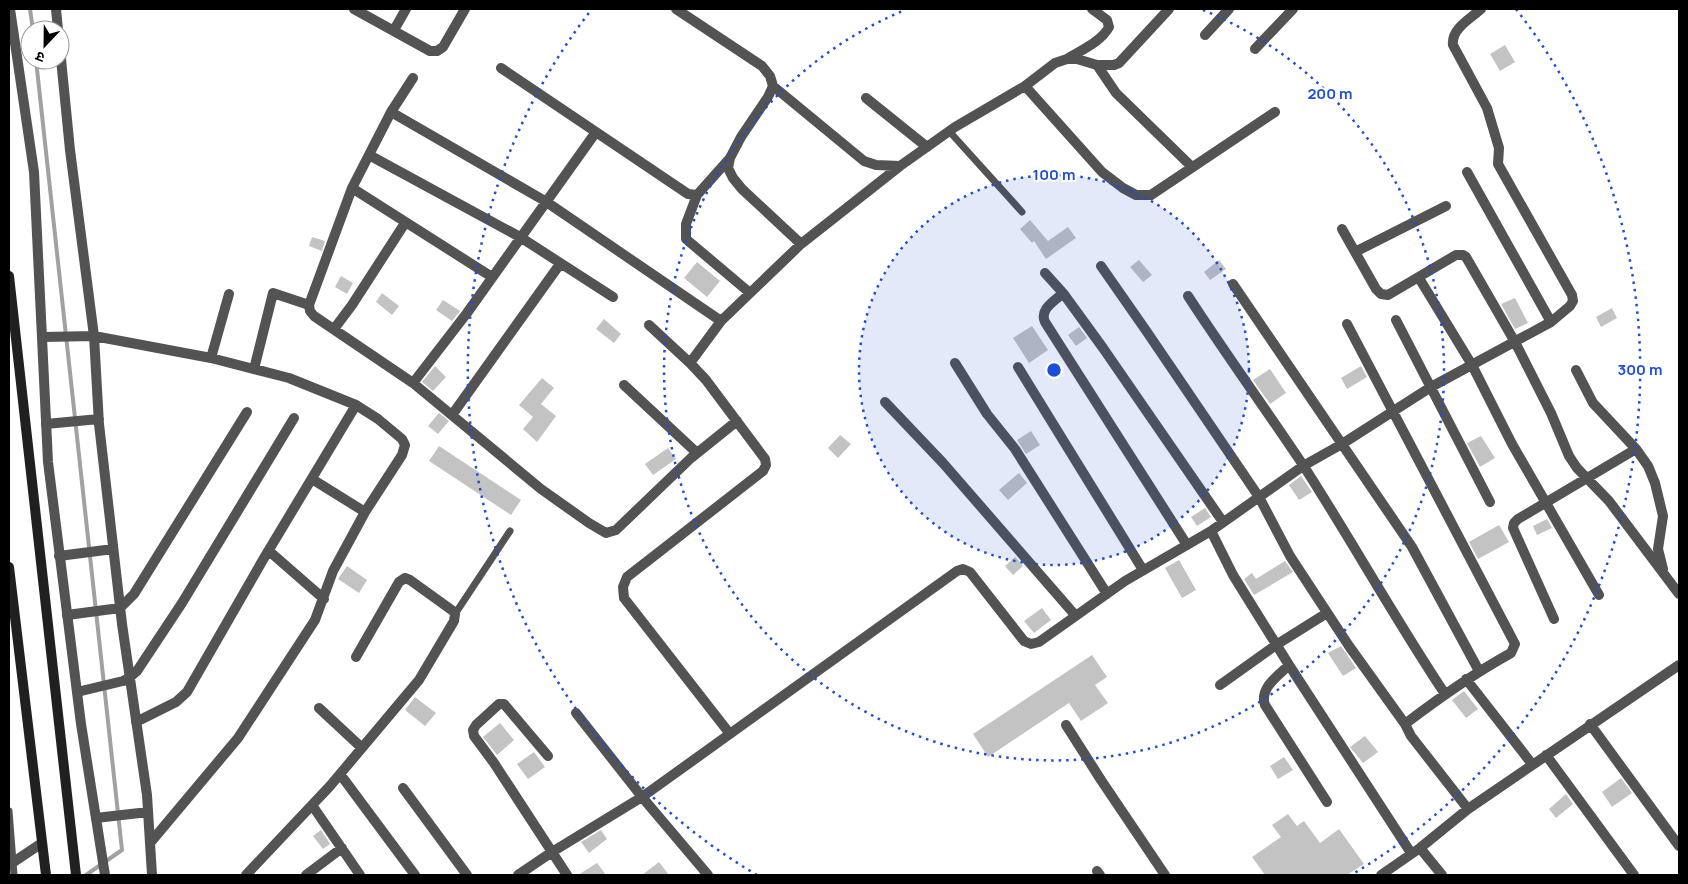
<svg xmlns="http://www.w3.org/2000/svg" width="1688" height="884" font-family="Manrope,'Noto Sans Devanagari',sans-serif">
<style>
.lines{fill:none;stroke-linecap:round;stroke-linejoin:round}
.stream{stroke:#a1a1a1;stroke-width:4}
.building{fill:#c3c3c3}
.service{stroke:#535353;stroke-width:7}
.minor{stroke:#535353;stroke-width:10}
.tertiary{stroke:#535353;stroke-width:10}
.secondary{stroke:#202020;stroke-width:10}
.ring{fill:none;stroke:#1d4ed8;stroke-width:2.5;stroke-dasharray:2.5 5}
.centre{fill:#1d4ed8;stroke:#fff;stroke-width:2.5}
.ring-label{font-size:15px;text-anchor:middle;font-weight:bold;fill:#1d4ed8;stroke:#fff;stroke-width:4;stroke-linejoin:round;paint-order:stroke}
</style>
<rect width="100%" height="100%" fill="#fff"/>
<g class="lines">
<path class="stream" d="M30 9 33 30
M36 60 122 850 86 875"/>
</g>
<path class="building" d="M1505 45 1515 62 1500 71 1490 54Z
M1030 220 1048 241 1068 227 1076 238 1046 259 1034 241 1032 243 1020 229Z
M312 237 325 241 322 251 309 246Z
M1139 260 1152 275 1143 282 1130 267Z
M1219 260 1226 269 1210 280 1204 272Z
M697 262 720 281 707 297 684 278Z
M341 276 353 283 347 294 335 287Z
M382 293 399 306 392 315 376 302Z
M1515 298 1528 323 1515 329 1501 304Z
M443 300 460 311 452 321 436 310Z
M1612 308 1617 318 1601 327 1596 317Z
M604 319 621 334 614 343 596 329Z
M1032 326 1048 350 1029 363 1013 338Z
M1079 327 1087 338 1076 346 1068 335Z
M435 366 446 377 433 391 422 382Z
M1361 366 1367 377 1347 389 1341 378Z
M1270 369 1286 393 1270 404 1253 380Z
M542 378 554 388 541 404 556 416 537 442 523 429 533 417 519 405Z
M439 413 449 421 438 434 428 426Z
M1031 431 1040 445 1026 454 1017 440Z
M840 435 851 444 838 458 828 448Z
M1481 436 1495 458 1480 467 1467 443Z
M439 446 521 500 511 515 429 461Z
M668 448 676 459 653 475 645 464Z
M1019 473 1027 483 1008 500 999 490Z
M1301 476 1312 492 1299 500 1289 485Z
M1205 508 1211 517 1197 526 1191 517Z
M1547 519 1552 528 1537 535 1533 526Z
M1499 525 1509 542 1478 559 1469 542Z
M1015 557 1023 566 1013 575 1005 566Z
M1179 560 1196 590 1182 598 1165 568Z
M1285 561 1293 572 1254 595 1244 579 1252 573 1256 579Z
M347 566 367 580 359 593 338 579Z
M1042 608 1051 620 1034 633 1024 621Z
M1341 646 1356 668 1343 676 1328 653Z
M1092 655 1107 677 1095 685 1108 703 1081 721 1069 703 988 757 973 734Z
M1464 691 1478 709 1466 718 1452 700Z
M415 697 436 713 425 726 405 710Z
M500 723 514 740 497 755 483 737Z
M1365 736 1378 752 1363 763 1350 747Z
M534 752 545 767 528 779 517 764Z
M1284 757 1293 770 1278 779 1270 766Z
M1621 778 1632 793 1612 807 1602 792Z
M1566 794 1573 804 1556 818 1549 809Z
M1288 814 1297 826 1304 821 1320 843 1339 829 1364 864 1347 875H1265L1252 857 1281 837 1272 825Z
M321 830 330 844 323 849 313 836Z
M601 830 607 839 589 853 581 842Z
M659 862 669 875H642Z
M597 863 606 875H578Z"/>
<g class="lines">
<path class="service" d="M949 131 1022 212
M455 614 510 531
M9 811 14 875"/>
<path class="minor" d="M56 9 58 30
M354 9 430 51H437L443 47 465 9
M676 9 762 66 770 76 773 86 768 97 741 137 730 158 728 168 733 178 742 189 801 244
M394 30 406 9
M1205 35 1229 9
M60 49 70 150 94 336 99 424 122 624 147 795 152 875
M1255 49 1293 9
M1067 59C1081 50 1101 42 1109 27L1107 20 1092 9
M1097 65 1116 93 1192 167
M501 68 688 194 697 195 730 158
M773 86 864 161 876 165 900 166
M1025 86 1102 172 1123 188 1136 195H1151L1275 112
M866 98 927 147
M391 112 545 201 721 321
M369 155 520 237 613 297
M1467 172 1551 322
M352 188 391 112 413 78
M697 195 686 224V239L750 293
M1342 229 1376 289 1381 294 1388 295 1456 255H1463L1466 257 1515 342 1551 413 1569 456 1577 468 1609 501 1679 594
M1355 252 1446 206
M1101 266 1147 332 1259 497 1290 556 1349 646 1405 724 1411 736 1468 809
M1045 273 1063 293 1103 348 1223 522
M492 277 352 188 309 305 310 311 314 316 413 383 541 489 589 523 606 533 616 530 691 458 737 421
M1419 278 1472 365 1512 444 1599 595
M1233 284 1412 547 1479 671
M1063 293C1055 301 1039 309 1045 322L1187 545
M1188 296C1225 353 1265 408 1303 465 1352 541 1395 619 1445 694
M1396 320 1490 502
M1347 324 1515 644 1511 653C1473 674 1439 698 1405 724
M649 325 690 363 706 380 765 459 766 465 763 471 627 577 623 587 624 598 730 734
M334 329 352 305 405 223
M43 337 94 336 211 358 289 378 356 405 378 419 402 439 405 445 402 455 365 512 333 571 315 620 238 738 150 843
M211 358 229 294
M690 363 721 321 801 244 900 166 955 127 1025 86 1055 63 1067 59H1077L1097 65H1114L1119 63 1169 9
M955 363 987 414 1015 449 1107 594
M1018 367 1143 570
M254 369 273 293 309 305
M1576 370 1593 403 1636 449 1648 466 1655 483 1663 516 1658 549 1663 569
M413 383 467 313 596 132
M624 385 697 453
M885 402 943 463 1075 615
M452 415 560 264
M46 424 99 419
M312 479 365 512
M1211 531 1233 575 1289 665 1411 853
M269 551 324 599
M59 556 113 549
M67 615 120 608 134 594 247 412
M1554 619 1513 528 1514 523 1518 519 1636 449
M1289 665C1278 676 1259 688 1265 705L1327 802
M1466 679 1532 764
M1220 685 1276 645 1327 613
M77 692 123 681 129 678 137 671 182 603 294 418
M319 708 362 748
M576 713 642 797 708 875
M136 722 176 702 187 692 264 558 356 405
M1590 724 1679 846
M1066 725 1101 780 1165 875
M1546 755 1634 875
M548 756 504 704H499L476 725 473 730 474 736 494 763 567 875
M340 774 415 875
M403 788 467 875
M312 805 360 875
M96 818 148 812
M1420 848 1442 875
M1097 871 1100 875
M246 875 330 786 419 680 454 621 455 614 453 611 410 580 405 578 399 582 356 657
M306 875 342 848
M518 875 552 852 642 797 957 571 963 569 970 572 1024 641 1031 644 1039 642 1125 581 1211 531 1303 466 1342 444 1431 387 1551 322 1570 306 1573 301 1572 295 1498 164 1499 148 1487 108 1453 45C1451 29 1470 19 1481 9
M1381 875 1420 848 1468 809 1679 665"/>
<path class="tertiary" d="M10 9 34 172 48 462 81 724 105 875
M9 865 42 843"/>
<path class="secondary" d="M9 276 76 875
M9 567 46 875"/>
</g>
<circle cx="1054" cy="370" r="195" fill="#1d4ed8" fill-opacity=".12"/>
<g class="ring">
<circle cx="1054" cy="370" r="195"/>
<path d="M1203 10A390 390 0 1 1 905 10"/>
<path d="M757 875A586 586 0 0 1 592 9M1516 9A586 586 0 0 1 1351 875"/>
</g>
<circle cx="1054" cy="370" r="8" class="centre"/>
<g class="ring-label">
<text x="1330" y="99">200 m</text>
<text x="1054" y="180">100 m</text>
<text x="1640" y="375">300 m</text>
</g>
<rect width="1688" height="884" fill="none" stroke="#000000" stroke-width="20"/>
<g transform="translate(45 45) rotate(202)"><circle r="24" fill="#ffffff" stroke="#999999"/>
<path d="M0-4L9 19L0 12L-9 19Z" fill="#000000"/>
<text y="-8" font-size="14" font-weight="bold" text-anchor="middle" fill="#000000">उ</text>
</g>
</svg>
